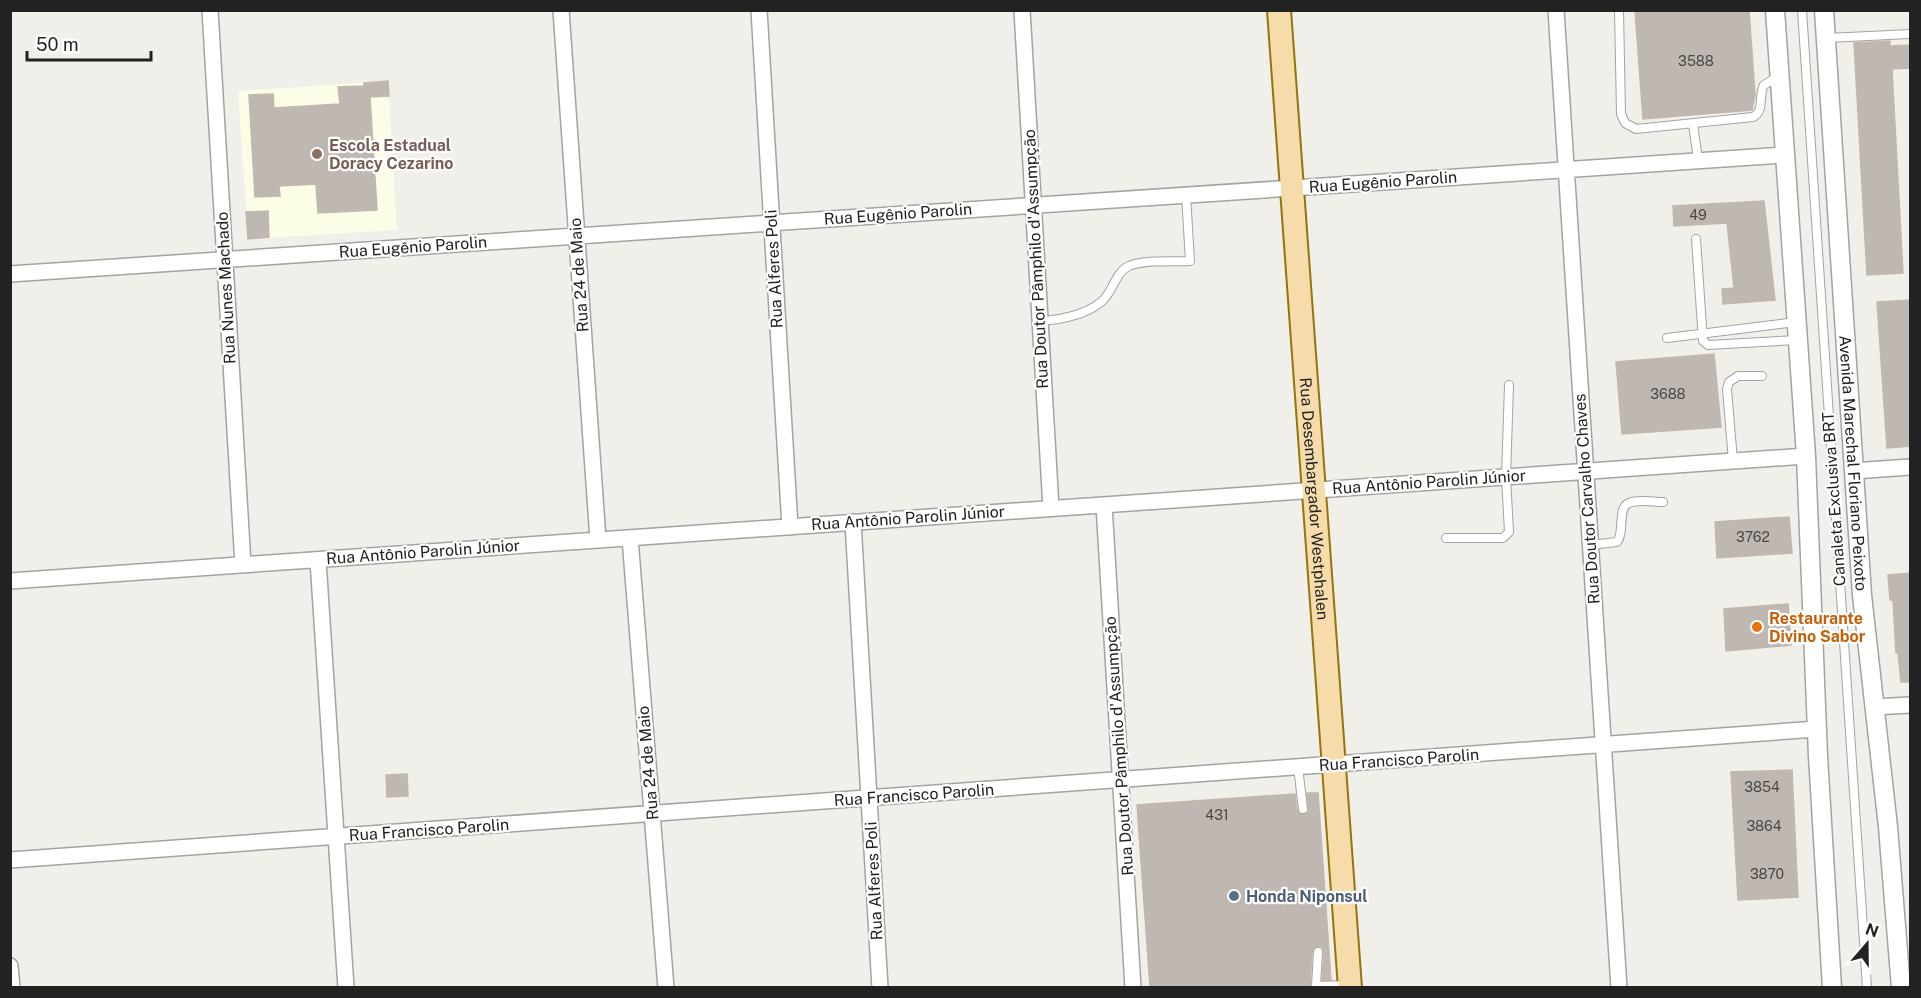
<svg xmlns="http://www.w3.org/2000/svg" width="1921" height="998" font-family="'Public Sans',sans-serif">
<style>
.education{fill:#fbfde6}
.building{fill:#bfb8b2;stroke:#c2b8ac;stroke-width:1.5}
.lines{fill:none;stroke-linecap:round;stroke-linejoin:round}
.service-casing{stroke:#a3a3a3;stroke-width:10}
.minor-casing{stroke:#a3a3a3;stroke-width:18}
.tertiary-casing{stroke:#a3a3a3;stroke-width:21}
.primary-casing{stroke:#94740b;stroke-width:26}
.service{stroke:#fff;stroke-width:8}
.minor{stroke:#fff;stroke-width:15}
.tertiary{stroke:#fff;stroke-width:18}
.primary{stroke:#f6dcaa;stroke-width:22}
.education-dot{fill:#8d6e63;stroke:#fff;stroke-width:2}
.food-dot{fill:#e8710a;stroke:#fff;stroke-width:2}
.service-dot{fill:#5c6f8a;stroke:#fff;stroke-width:2}
.labels{text-anchor:middle;dominant-baseline:central;stroke-width:4.5;stroke-linejoin:round;paint-order:stroke}
.number-label{font-size:14px;fill:#494846}
.education-label{font-size:16px;font-weight:bold;fill:#785e54;stroke:#fff;text-anchor:start}
.street-label{font-size:16px;fill:#222;stroke:#fff}
.food-label{font-size:16px;font-weight:bold;fill:#c56008;stroke:#fff;text-anchor:start}
.service-label{font-size:16px;font-weight:bold;fill:#4e5e75;stroke:#fff;text-anchor:start}
</style>
<rect width="100%" height="100%" fill="#f1efe9"/>
<path class="education" d="M388 81 397 230 248 239 238 91Z"/>
<path class="building" d="M1635 10H1749L1755 95 1752 110 1643 119Z
M1890 41V46L1911 45V68L1892 69 1903 273 1867 275 1854 43Z
M388 81 389 96 370 97 377 210 318 213 316 184 279 186 280 196 255 197 249 95 273 94 274 108 340 104 338 87 364 86V83Z
M1764 201 1775 300 1723 304 1722 289 1734 288 1727 223 1674 226 1673 206Z
M268 211 269 237 248 239 246 212Z
M1911 300V446L1887 448 1877 302Z
M1714 354 1721 427 1622 434 1616 362Z
M1789 517 1792 553 1717 558 1715 522Z
M1911 573V682H1901L1898 653H1896L1893 600H1890L1888 575Z
M1788 604 1791 645 1726 651 1724 609Z
M1792 770 1798 897 1738 900 1731 772Z
M407 774 408 796 387 797 386 775Z
M1307 793H1318L1331 980H1322L1324 952 1322 947 1318 946 1312 952 1310 987H1150L1137 805 1295 794 1297 810 1303 815 1309 811Z"/>
<g class="lines">
<defs>
<path id="service" d="M1619 10 1621 114 1625 123 1636 129 1753 117C1765 111 1758 95 1764 85L1779 76
M1802 10 1867 988
M1827 38 1910 34
M1693 124 1698 160
M1696 239 1703 341 1708 345 1798 340
M1040 321C1059 320 1086 315 1101 302 1113 293 1115 272 1129 266 1144 259 1174 262 1190 261L1186 195
M1667 338 1796 322
M1733 461 1727 389 1729 382 1738 376H1762
M1446 538H1503L1509 532 1506 477 1509 385
M1590 545 1617 542C1625 532 1617 507 1629 503 1638 499 1653 502 1663 502
M1298 767 1303 809
M1318 952 1316 986 1346 985"/>
<path id="minor" d="M210 10 243 565
M561 10 598 540
M759 10 790 527
M1022 10 1051 508
M1556 10 1619 988
M10 274 1785 155
M1853 471 1910 467
M1104 505 1133 988
M853 522 880 988
M630 538 666 988
M318 560 346 988
M10 581 1806 456
M1874 707 1910 705
M10 860 1817 729
M10 966 12 988"/>
<g id="tertiary">
<path d="M1775 10 1806 456 1818 756 1832 988"/>
<path id="s1" d="M1824 10 1862 595 1888 827 1901 988"/>
</g>
<g id="primary">
<path id="s2" d="M1279 10 1350 988"/>
</g>
</defs>
<use href="#service" class="service-casing"/>
<use href="#minor" class="minor-casing"/>
<use href="#tertiary" class="tertiary-casing"/>
<use href="#primary" class="primary-casing"/>
<use href="#service" class="service"/>
<use href="#minor" class="minor"/>
<use href="#tertiary" class="tertiary"/>
<use href="#primary" class="primary"/>
</g>
<circle class="education-dot" cx="317" cy="154" r="6"/>
<circle class="food-dot" cx="1757" cy="627" r="6"/>
<circle class="service-dot" cx="1234" cy="896" r="6"/>
<g class="labels">
<g class="number-label">
<text x="1696" y="61">3588</text>
<text x="1698" y="215">49</text>
<text x="1668" y="394">3688</text>
<text x="1753" y="537">3762</text>
<text x="1762" y="787">3854</text>
<text x="1217" y="815">431</text>
<text x="1764" y="826">3864</text>
<text x="1767" y="874">3870</text>
</g>
<g class="education-label">
<text x="329" y="145">Escola Estadual<tspan x="329" dy="18">Doracy Cezarino</tspan></text>
</g>
<g class="street-label">
<text transform="translate(1383 182) rotate(-4)">Rua Eugênio Parolin</text>
<text transform="translate(898 214) rotate(-4)">Rua Eugênio Parolin</text>
<text transform="translate(413 247) rotate(-4)">Rua Eugênio Parolin</text>
<text transform="translate(1036 259) rotate(-93)">Rua Doutor Pâmphilo d'Assumpção</text>
<text transform="translate(774 269) rotate(-93)">Rua Alferes Poli</text>
<text transform="translate(579 275) rotate(-94)">Rua 24 de Maio</text>
<text transform="translate(226 288) rotate(-93)">Rua Nunes Machado</text>
<text stroke="none"><textPath href="#s1" startOffset="454">Avenida Marechal Floriano Peixoto</textPath></text>
<text transform="translate(1429 482) rotate(-4)">Rua Antônio Parolin Júnior</text>
<text stroke="none"><textPath href="#s2" startOffset="490">Rua Desembargador Westphalen</textPath></text>
<text transform="translate(1587 499) rotate(-94)">Rua Doutor Carvalho Chaves</text>
<text transform="translate(1834 499) rotate(-94)">Canaleta Exclusiva BRT</text>
<text transform="translate(908 518) rotate(-4)">Rua Antônio Parolin Júnior</text>
<text transform="translate(423 552) rotate(-4)">Rua Antônio Parolin Júnior</text>
<text transform="translate(1119 746) rotate(-94)">Rua Doutor Pâmphilo d'Assumpção</text>
<text transform="translate(1399 760) rotate(-4)">Rua Francisco Parolin</text>
<text transform="translate(648 763) rotate(-95)">Rua 24 de Maio</text>
<text transform="translate(914 795) rotate(-4)">Rua Francisco Parolin</text>
<text transform="translate(429 830) rotate(-4)">Rua Francisco Parolin</text>
<text transform="translate(874 881) rotate(-93)">Rua Alferes Poli</text>
</g>
<g class="food-label">
<text x="1769" y="618">Restaurante<tspan x="1769" dy="18">Divino Sabor</tspan></text>
</g>
<g class="service-label">
<text x="1246" y="896">Honda Niponsul</text>
</g>
</g>
<rect width="1921" height="998" fill="none" stroke="#222222" stroke-width="24"/>
<g transform="translate(1867 944) rotate(20)" stroke="#ffffff" stroke-width="4.5" paint-order="stroke">
<path d="M0-4.5L10 22L0 15L-10 22Z" fill="#222222"/>
<text y="-9" font-size="16" font-weight="bold" text-anchor="middle" fill="#222222">N</text>
</g>
<path d="M27 51v9h124v-9" fill="none" stroke="#222222" stroke-width="3"/>
<text x="36" y="51" font-size="18" fill="#222222" stroke="#ffffff" stroke-width="4.5" paint-order="stroke">50 m</text>
</svg>
